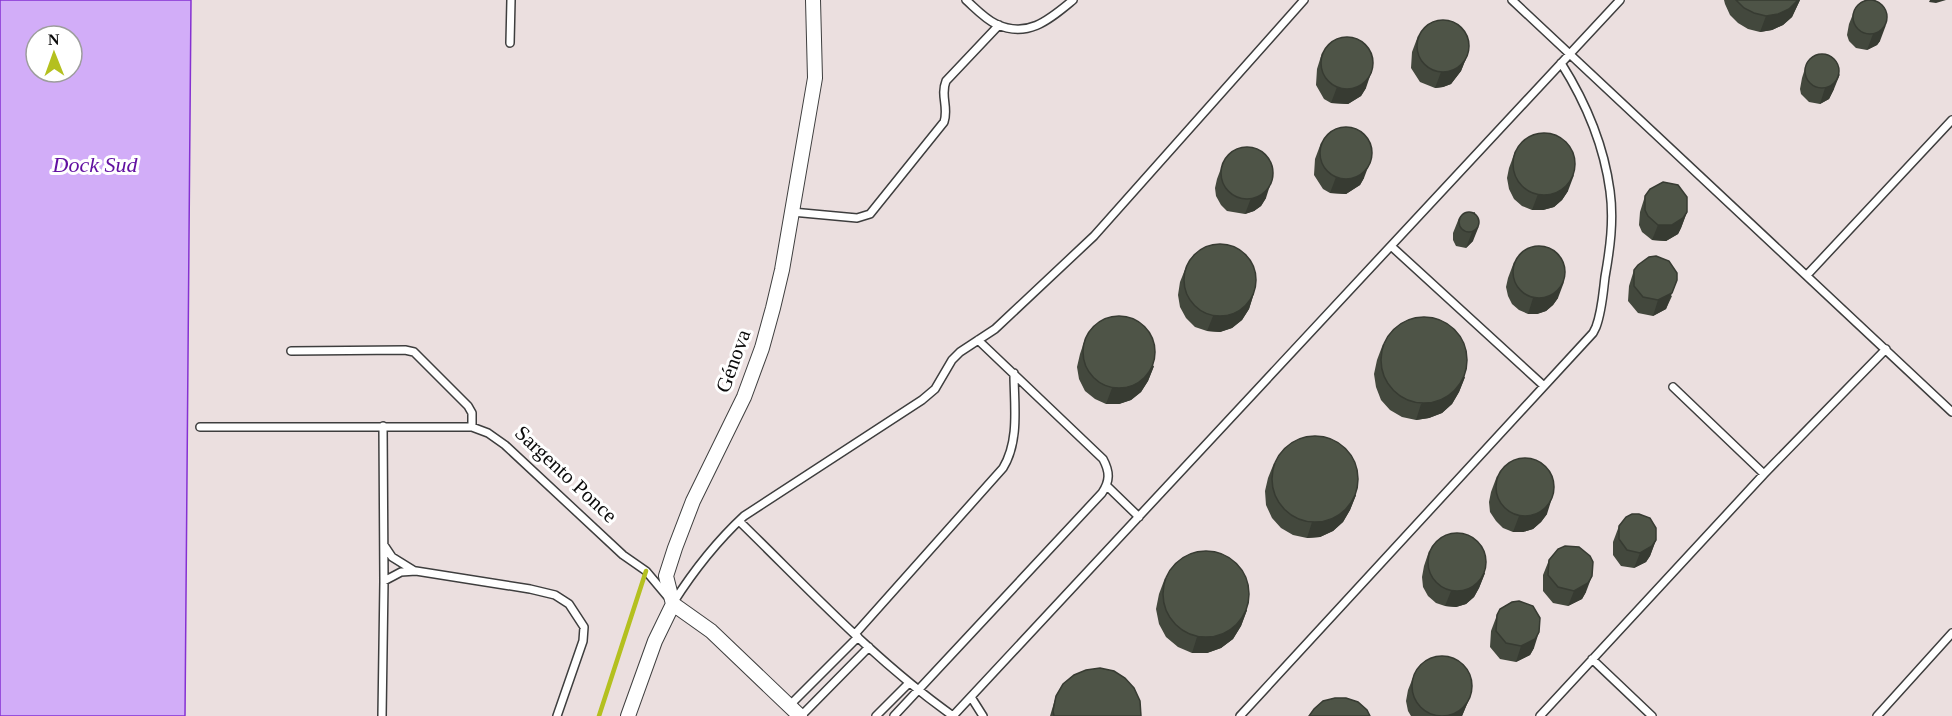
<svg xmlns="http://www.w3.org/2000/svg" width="1952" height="716" font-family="Georgia,serif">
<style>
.industrial{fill:#ebdfdf}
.water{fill:#d2adf8;stroke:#8531d2;stroke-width:1.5;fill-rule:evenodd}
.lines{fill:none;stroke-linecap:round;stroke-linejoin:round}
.lane-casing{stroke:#3e3e3e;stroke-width:10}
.street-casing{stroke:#3e3e3e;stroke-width:16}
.lane{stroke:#fff;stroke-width:7}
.street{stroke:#fff;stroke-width:14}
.rail{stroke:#b4c01f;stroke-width:4.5}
.wall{fill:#43483d}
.shaded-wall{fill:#373b32}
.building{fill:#4e5447;stroke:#373b32;stroke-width:1.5}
.labels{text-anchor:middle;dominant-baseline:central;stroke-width:6;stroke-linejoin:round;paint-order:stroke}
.street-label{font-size:21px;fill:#0b0b0b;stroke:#fff}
.water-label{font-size:22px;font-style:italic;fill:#6211a1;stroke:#fff}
</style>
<rect width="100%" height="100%" fill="#ebffea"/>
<path class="industrial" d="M191 0H1952V716H185Z"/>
<path class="water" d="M0 0H191L185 716H0ZM36 36H72V72H36Z"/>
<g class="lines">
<defs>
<path id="lane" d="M966 0C975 8 985 19 996 24 1028 39 1050 19 1073 0
M1512 0 1952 412
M510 43 511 0
M792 212 857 218 870 214 944 122C949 107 940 96 946 81L999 25
M1391 246 1544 386
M1807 275 1952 120
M291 351 405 350 414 352 468 406 472 413V427
M1673 387 1764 474
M200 427H472L488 433 505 445 623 555 646 571 667 596
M1107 486 1139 517
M739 521C808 588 874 660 953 716
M384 545 392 557 413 570
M384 581 401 572 416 571 530 589 555 595 569 604 584 627 583 641 557 716
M673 603C694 570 716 542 744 516L922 400 935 389 952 360 960 352 995 329 1094 236 1304 0
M855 634 1003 468C1020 440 1014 404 1014 373
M1592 659 1652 716
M971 697 983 716
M789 706 858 637
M382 716 384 581 383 426
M801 716 869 647
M876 716 909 683
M894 716 1102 493C1110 481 1110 472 1103 459L978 340
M953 716 1620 0
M1240 716 1593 333 1596 327C1602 311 1603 293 1605 277 1610 249 1614 220 1610 191 1604 146 1585 101 1561 63
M1540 716 1764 474 1886 349
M1877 716 1952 633"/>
<path id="street" d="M673 604 711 631 800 716
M628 716 655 641 673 604 666 576 675 548 693 501 744 397 762 348 773 308 782 270 815 78 813 0"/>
</defs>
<use href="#lane" class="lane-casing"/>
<use href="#street" class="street-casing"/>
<use href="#lane" class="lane"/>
<use href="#street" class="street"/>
<path class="rail" d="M599 716 646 571"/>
</g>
<path class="wall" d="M1724 0H1800L1792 17 1783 25 1772 30 1760 32 1748 29 1738 23 1730 15 1725 4Z
M1855 9 1880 41 1877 45 1867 50 1856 48 1849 41 1847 35 1849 24Z
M1418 36 1467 56 1461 71 1451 84 1443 87 1435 88 1420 82 1411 68 1412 52Z
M1322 53 1366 88 1361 96 1348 104 1331 103 1324 99 1316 85 1317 69Z
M1807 62 1834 89 1829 99 1820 104 1809 102 1801 94 1800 89 1802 78Z
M1321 143 1364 178 1360 185 1346 194 1330 193 1323 189 1314 175 1315 159Z
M1515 152 1568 191 1562 200 1554 207 1543 210H1532L1522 206 1514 199 1509 189 1507 178 1509 168Z
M1223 163 1266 198 1261 206 1254 211 1245 214 1227 211 1221 205 1216 196 1215 188 1217 179Z
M1645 196 1687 212 1681 228 1678 234 1666 241 1652 240 1642 232 1639 225 1640 212Z
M1475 212 1473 241 1466 248 1456 246 1453 240V233L1459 218Z
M1514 262 1558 298 1553 305 1546 311 1537 314H1528L1519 310 1512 304 1508 296 1506 287 1508 278Z
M1186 267 1254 293 1249 309 1242 320 1232 328 1220 332 1207 331 1195 327 1186 318 1180 307 1178 295 1180 282Z
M1634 270 1672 296 1666 309 1653 316 1638 313 1628 301 1629 286Z
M1085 339 1154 366 1148 381 1141 392 1131 400 1119 404H1106L1095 399 1085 391 1079 379 1077 367 1080 354Z
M1383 344 1465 377 1459 392 1452 404 1442 413 1429 418 1416 420 1402 417 1390 410 1381 400 1376 387 1374 374 1377 360Z
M1274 463 1356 495 1350 510 1343 522 1333 531 1320 537 1307 538 1293 535 1281 528 1272 518 1266 505 1265 491 1268 478Z
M1497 476 1547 514 1541 522 1533 529 1523 532H1513L1503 528 1496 521 1490 512 1489 502 1491 492Z
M1619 526 1656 540 1650 556 1646 562 1634 568 1621 566 1613 555V542Z
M1429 551 1485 573 1479 588 1474 597 1466 604 1456 607 1445 606 1436 603 1428 596 1423 587 1422 577 1424 566Z
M1549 560 1586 592 1582 599 1568 606 1553 603 1543 591V575Z
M1165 578 1247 610 1241 626 1233 639 1221 648 1207 653H1192L1178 647 1166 637 1159 624 1156 609 1159 594Z
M1497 615 1534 648 1530 655 1516 662 1500 659 1490 647 1491 631Z
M1414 675 1470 697 1462 716H1411L1408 711 1406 701 1408 690Z
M1056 696 1141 716H1050Z"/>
<path class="shaded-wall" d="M1798 0H1800L1792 17 1783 25 1772 30 1760 32 1766 16Z
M1930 0H1946L1936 3 1929 2Z
M1886 25 1880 41 1877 45 1867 50 1873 34Z
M1467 56 1461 71 1451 84 1443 87 1435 88 1441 72Z
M1371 73 1366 88 1361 96 1348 104 1331 103 1337 87Z
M1840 74 1834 89 1829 99 1820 104 1825 88Z
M1370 162 1364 178 1360 185 1346 194 1330 193 1336 177Z
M1574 175 1568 191 1562 200 1554 207 1543 210H1532L1538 194Z
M1271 182 1266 198 1261 206 1254 211 1245 214 1251 198Z
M1687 212 1681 228 1678 234 1666 241 1652 240 1658 225Z
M1479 226 1473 241 1466 248 1472 232Z
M1677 280 1666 309 1653 316 1658 300Z
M1564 282 1558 298 1553 305 1546 311 1537 314H1528L1533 298Z
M1254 293 1249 309 1242 320 1232 328 1220 332 1207 331 1213 316Z
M1154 366 1148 381 1141 392 1131 400 1119 404H1106L1112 388Z
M1465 377 1459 392 1452 404 1442 413 1429 418 1416 420 1421 404Z
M1356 495 1350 510 1343 522 1333 531 1320 537 1307 538 1312 522Z
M1552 498 1547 514 1541 522 1533 529 1523 532H1513L1519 516Z
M1656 540 1650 556 1646 562 1634 568 1640 553Z
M1485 573 1479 588 1474 597 1466 604 1456 607 1445 606 1451 591Z
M1592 576 1586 592 1582 599 1568 606 1574 591Z
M1247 610 1241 626 1233 639 1221 648 1207 653H1192L1197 637Z
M1539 632 1534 648 1530 655 1516 662 1521 646Z
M1470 697 1462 716H1436V715Z"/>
<path class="building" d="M1736 0H1798L1789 9 1778 14 1766 16 1754 13 1744 8Z
M1853 17a17 17 0 1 1 34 0a17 17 0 1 1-34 0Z
M1417 46a26 26 0 1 1 52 0a26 26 0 1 1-52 0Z
M1321 63a26 26 0 1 1 52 0a26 26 0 1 1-52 0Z
M1805 71a17 17 0 1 1 34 0a17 17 0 1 1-34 0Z
M1320 153a26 26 0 1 1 52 0a26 26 0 1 1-52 0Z
M1513 164a31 31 0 1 1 62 0a31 31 0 1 1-62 0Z
M1221 173a26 26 0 1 1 52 0a26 26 0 1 1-52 0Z
M1663 182 1678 185 1687 197V212L1683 218 1672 225H1658L1648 216 1645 210V196L1650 189Z
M1459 222a10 10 0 1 1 20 0a10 10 0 1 1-20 0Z
M1184 280a36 36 0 1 1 72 0a36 36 0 1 1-72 0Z
M1513 272a26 26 0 1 1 52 0a26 26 0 1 1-52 0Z
M1656 256 1669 261 1677 273V280L1672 293 1658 300 1643 297 1634 286V270L1638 265 1649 257Z
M1083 352a36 36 0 1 1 72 0a36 36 0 1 1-72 0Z
M1381 360a43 43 0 1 1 86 0a43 43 0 1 1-86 0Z
M1272 479a43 43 0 1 1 86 0a43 43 0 1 1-86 0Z
M1496 487a29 29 0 1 1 58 0a29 29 0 1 1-58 0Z
M1632 514H1639L1650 518 1656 528V540L1652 546 1640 553 1627 550 1619 539V526L1626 517Z
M1428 562a29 29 0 1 1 58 0a29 29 0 1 1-58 0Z
M1565 546 1579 547 1590 556 1593 562 1592 576 1588 583 1574 591 1558 587 1548 575 1549 560 1558 549Z
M1163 594a43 43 0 1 1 86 0a43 43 0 1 1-86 0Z
M1519 601 1533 606 1540 618 1539 632 1535 639 1521 646 1506 643 1496 631 1497 615 1500 609 1512 602Z
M1412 686a30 30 0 1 1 60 0a30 30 0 1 1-60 0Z
M1100 668 1114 671 1125 678 1134 688 1140 701 1141 716H1054L1053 711 1056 696 1063 684 1074 675 1086 670Z
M1335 698H1346L1358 702 1367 710 1370 716H1309L1314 709 1323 701Z"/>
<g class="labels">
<g class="street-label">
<text transform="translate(733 361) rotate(-70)">Génova</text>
<text transform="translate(566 474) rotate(43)">Sargento Ponce</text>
</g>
<g class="water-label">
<text x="95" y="164">Dock Sud</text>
</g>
</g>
<g transform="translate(54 54) rotate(359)"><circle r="28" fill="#ffffff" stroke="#9d9d9d" stroke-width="1.5"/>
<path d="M0-4.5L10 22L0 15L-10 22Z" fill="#b4c01f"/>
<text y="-9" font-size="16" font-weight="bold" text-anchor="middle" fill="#0b0b0b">N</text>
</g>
</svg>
